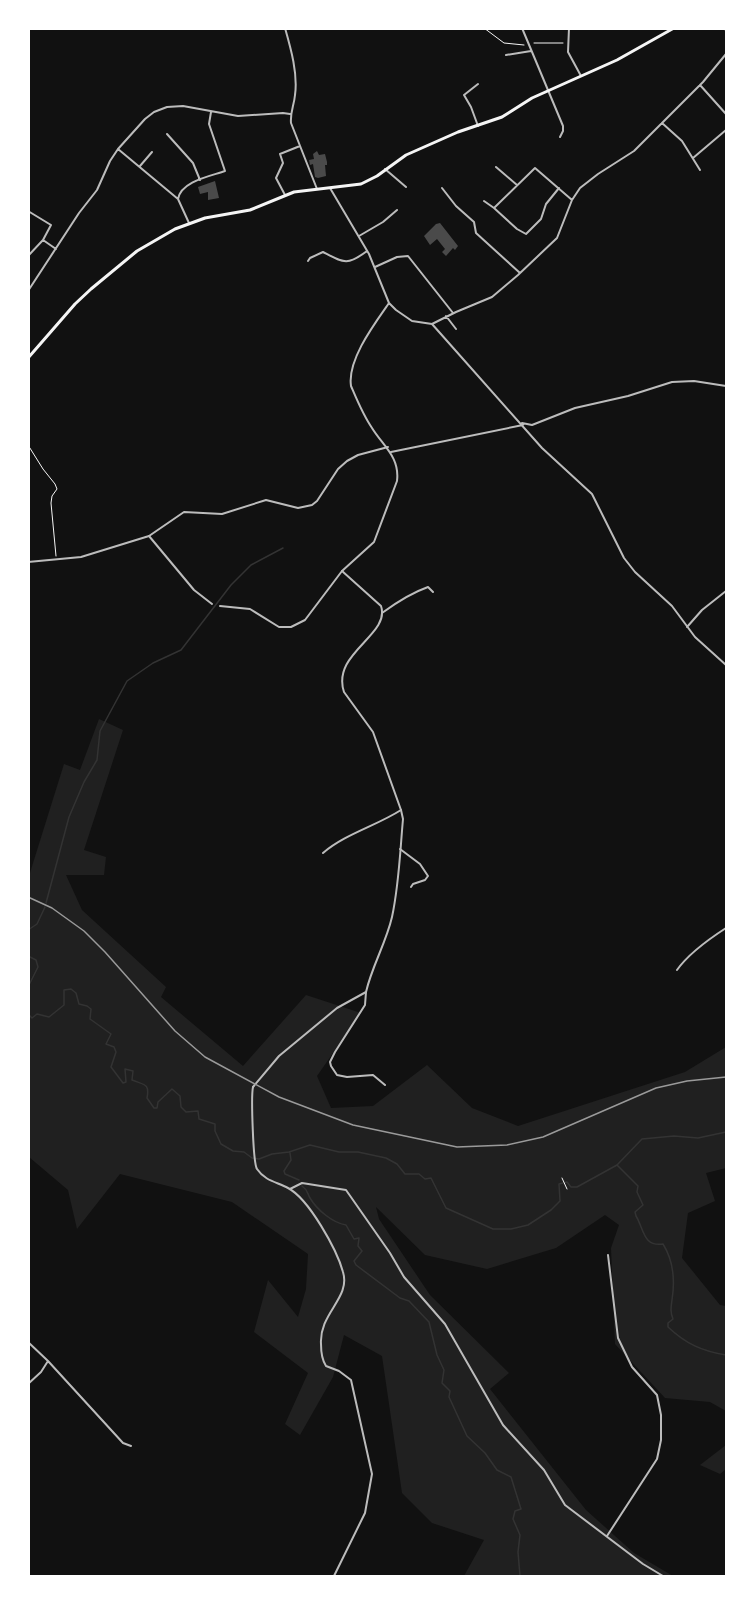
<svg xmlns="http://www.w3.org/2000/svg" width="755" height="1605" font-family="Bitter,serif">
<style>
.green{fill:#202020}
.lines{fill:none;stroke-linecap:round;stroke-linejoin:round}
.stream{stroke:#333;stroke-width:1.5}
.building{fill:#4a4a4a}
.path{stroke:#f5f5f5;stroke-width:1}
.minor{stroke:#bcbcbc;stroke-width:2}
.tertiary{stroke:#bcbcbc;stroke-width:2}
.secondary{stroke:#f5f5f5;stroke-width:3}
.rail{stroke:#9a9a9a;stroke-width:1.5}
</style>
<rect width="100%" height="100%" fill="#111"/>
<path class="green" d="M99 719 123 730 84 850 106 857 104 875H66L82 910 166 987 161 997 243 1066 306 995 361 1013 317 1076 331 1108 373 1106 427 1065 472 1108 518 1126 685 1072 726 1047V1168L706 1173 715 1201 688 1213 682 1258 720 1305 726 1306V1411L710 1402 665 1398 615 1344 611 1248 619 1225 605 1215 556 1248 487 1269 425 1255 376 1207 379 1219 430 1295 509 1373 490 1389 586 1510 634 1553 673 1576H464L484 1540 432 1523 402 1493 382 1356 344 1335 333 1377 300 1435 285 1424 308 1373 254 1332 268 1280 298 1317 306 1289 308 1254 232 1202 120 1174 77 1229 68 1190 29 1157V876L64 764 80 770Z
M726 1445V1469L720 1474 700 1465Z"/>
<g class="lines">
<path class="stream" d="M46 903 69 817 84 782 97 760 100 731 127 681 153 663 181 650 231 585 251 565 283 548
M28 930 37 924 45 907
M28 956 36 960 38 967 28 987
M28 1014 32 1018 37 1014 49 1017 64 1005V990L71 989 76 993 79 1004 87 1006 91 1009 90 1019 111 1034 106 1044 114 1047 116 1052 111 1067 123 1083 126 1082 125 1069 133 1071 132 1080C144 1085 150 1083 147 1098L154 1108H157L158 1102 172 1089 180 1096 181 1107 186 1112 198 1111 199 1119 215 1124V1131L221 1144 233 1151 244 1152 252 1158 259 1159 272 1154 289 1152 310 1145 339 1152H358L386 1158 397 1164 405 1174H419L425 1179 431 1178 446 1208 493 1229H511L528 1225 551 1210 560 1201 559 1184 567 1182 571 1187H577L617 1165 642 1139 674 1136 698 1138 726 1132
M290 1153 291 1160 284 1171 285 1174 299 1180
M617 1165 638 1186 637 1192 643 1205 635 1212 636 1216C644 1229 643 1247 663 1244 673 1260 675 1281 672 1300 671 1307 670 1312 673 1319L668 1323V1327C686 1344 702 1351 726 1355
M302 1186C308 1190 307 1193 310 1198 317 1210 333 1223 346 1225L354 1239 359 1238 358 1246 362 1251 354 1261 356 1265 400 1298 409 1301 429 1322 437 1355 444 1370 442 1383 450 1391 449 1397 467 1436 485 1453 497 1470 511 1477 521 1509 515 1511 513 1519 520 1535 518 1552 520 1576"/>
</g>
<path class="building" d="M317 151 319 155 325 154 327 162V165H325L326 176 318 178 315 177 313 164 310 165 309 160 314 159 313 154Z
M215 181 219 198 208 200V192L200 194 198 187Z
M440 223 458 246 455 250 453 248 446 256 442 252 445 249 437 239 430 245 424 236 436 224Z"/>
<g class="lines">
<path class="path" d="M484 28 504 43 524 45
M534 43H563
M28 445 43 469 55 484 57 489 52 496 51 503 56 556
M562 1178 567 1189"/>
<path class="minor" d="M285 28C291 49 298 74 295 95 294 106 290 112 291 123L317 189
M522 28 563 126V131L560 137
M569 28 568 52 581 76
M725 28 726 31
M506 55 531 51
M700 85 726 114
M662 123 682 141 700 170
M478 126 471 107 464 95 478 84
M167 134 193 163 200 180
M118 149 178 199 189 223
M693 158 726 130
M140 166 152 152
M496 167 517 185
M385 169 406 187
M330 188 369 254 389 303 396 310 412 321 432 324 542 448 592 494 624 558 635 572 672 606 695 637 726 665
M442 188 456 206 474 222 476 233 520 273
M285 195 276 178 283 163 280 154 300 146
M178 199C181 181 211 176 225 171L209 124 211 112
M484 201 494 208 535 168 572 200
M494 208 517 229 526 234 541 219 546 204 559 188
M28 211 51 225 43 240 28 256
M359 236 383 222 397 210
M43 240 56 249
M308 261 310 258 323 252C344 263 347 266 367 251
M375 267 397 257 408 256 453 313
M28 291 79 213 97 190 110 161 118 149 145 119 154 112 167 107 183 106 238 116 283 113 290 114
M446 316 456 329
M432 324 456 312 492 297 518 275 557 238 572 200 580 188 598 174 634 151 703 82 726 54
M522 423 532 425 575 408 628 396 672 382 694 381 726 386
M391 452 523 425
M149 536 184 512 222 514 266 500 298 508 312 505 317 501 338 469 347 461 358 455 388 447
M342 571 374 542 397 481C400 457 383 446 372 428 363 415 357 400 351 386 347 360 375 323 389 303
M382 613C397 602 411 593 428 587L433 592
M687 627 702 610 726 591
M400 849 420 864 428 876 425 880 413 884 411 887
M323 853C345 834 376 826 401 810
M677 970C689 953 709 939 726 928
M366 992 365 1005 335 1052 330 1062 331 1066 337 1075 347 1077 373 1075 385 1085
M253 1087C251 1096 253 1163 257 1169 265 1181 277 1182 288 1188 309 1199 337 1250 343 1272 351 1298 319 1313 321 1344 321 1352 322 1360 326 1366L339 1371 351 1380 372 1474 365 1513 334 1576
M290 1189 302 1183 346 1190 390 1253 404 1277 445 1324 503 1425 544 1470 565 1505 643 1564 663 1576
M28 1342 48 1361 41 1372 28 1384
M48 1361 123 1443 131 1446
M607 1536 657 1459 661 1440V1415L657 1395 632 1367 618 1338 608 1255"/>
<path class="tertiary" d="M28 562 81 557 149 536 194 590 212 604
M220 606 250 609 279 627H291L305 620 342 571 381 606C391 635 331 653 344 692L373 732 401 810 403 819C400 852 399 885 392 917 386 943 372 966 366 992L337 1008 279 1056 253 1087"/>
<path class="secondary" d="M28 358 75 304 91 289 137 251 175 229 205 218 250 210 294 192 361 184 377 176 406 155 458 132 502 117 532 98 617 60 674 28"/>
<path class="rail" d="M28 897 52 908 84 931 105 952 175 1031 205 1057 279 1097 353 1125 457 1147 507 1145 543 1137 656 1088 687 1081 726 1077"/>
</g>
<rect width="755" height="1605" fill="none" stroke="#ffffff" stroke-width="60"/>
</svg>
